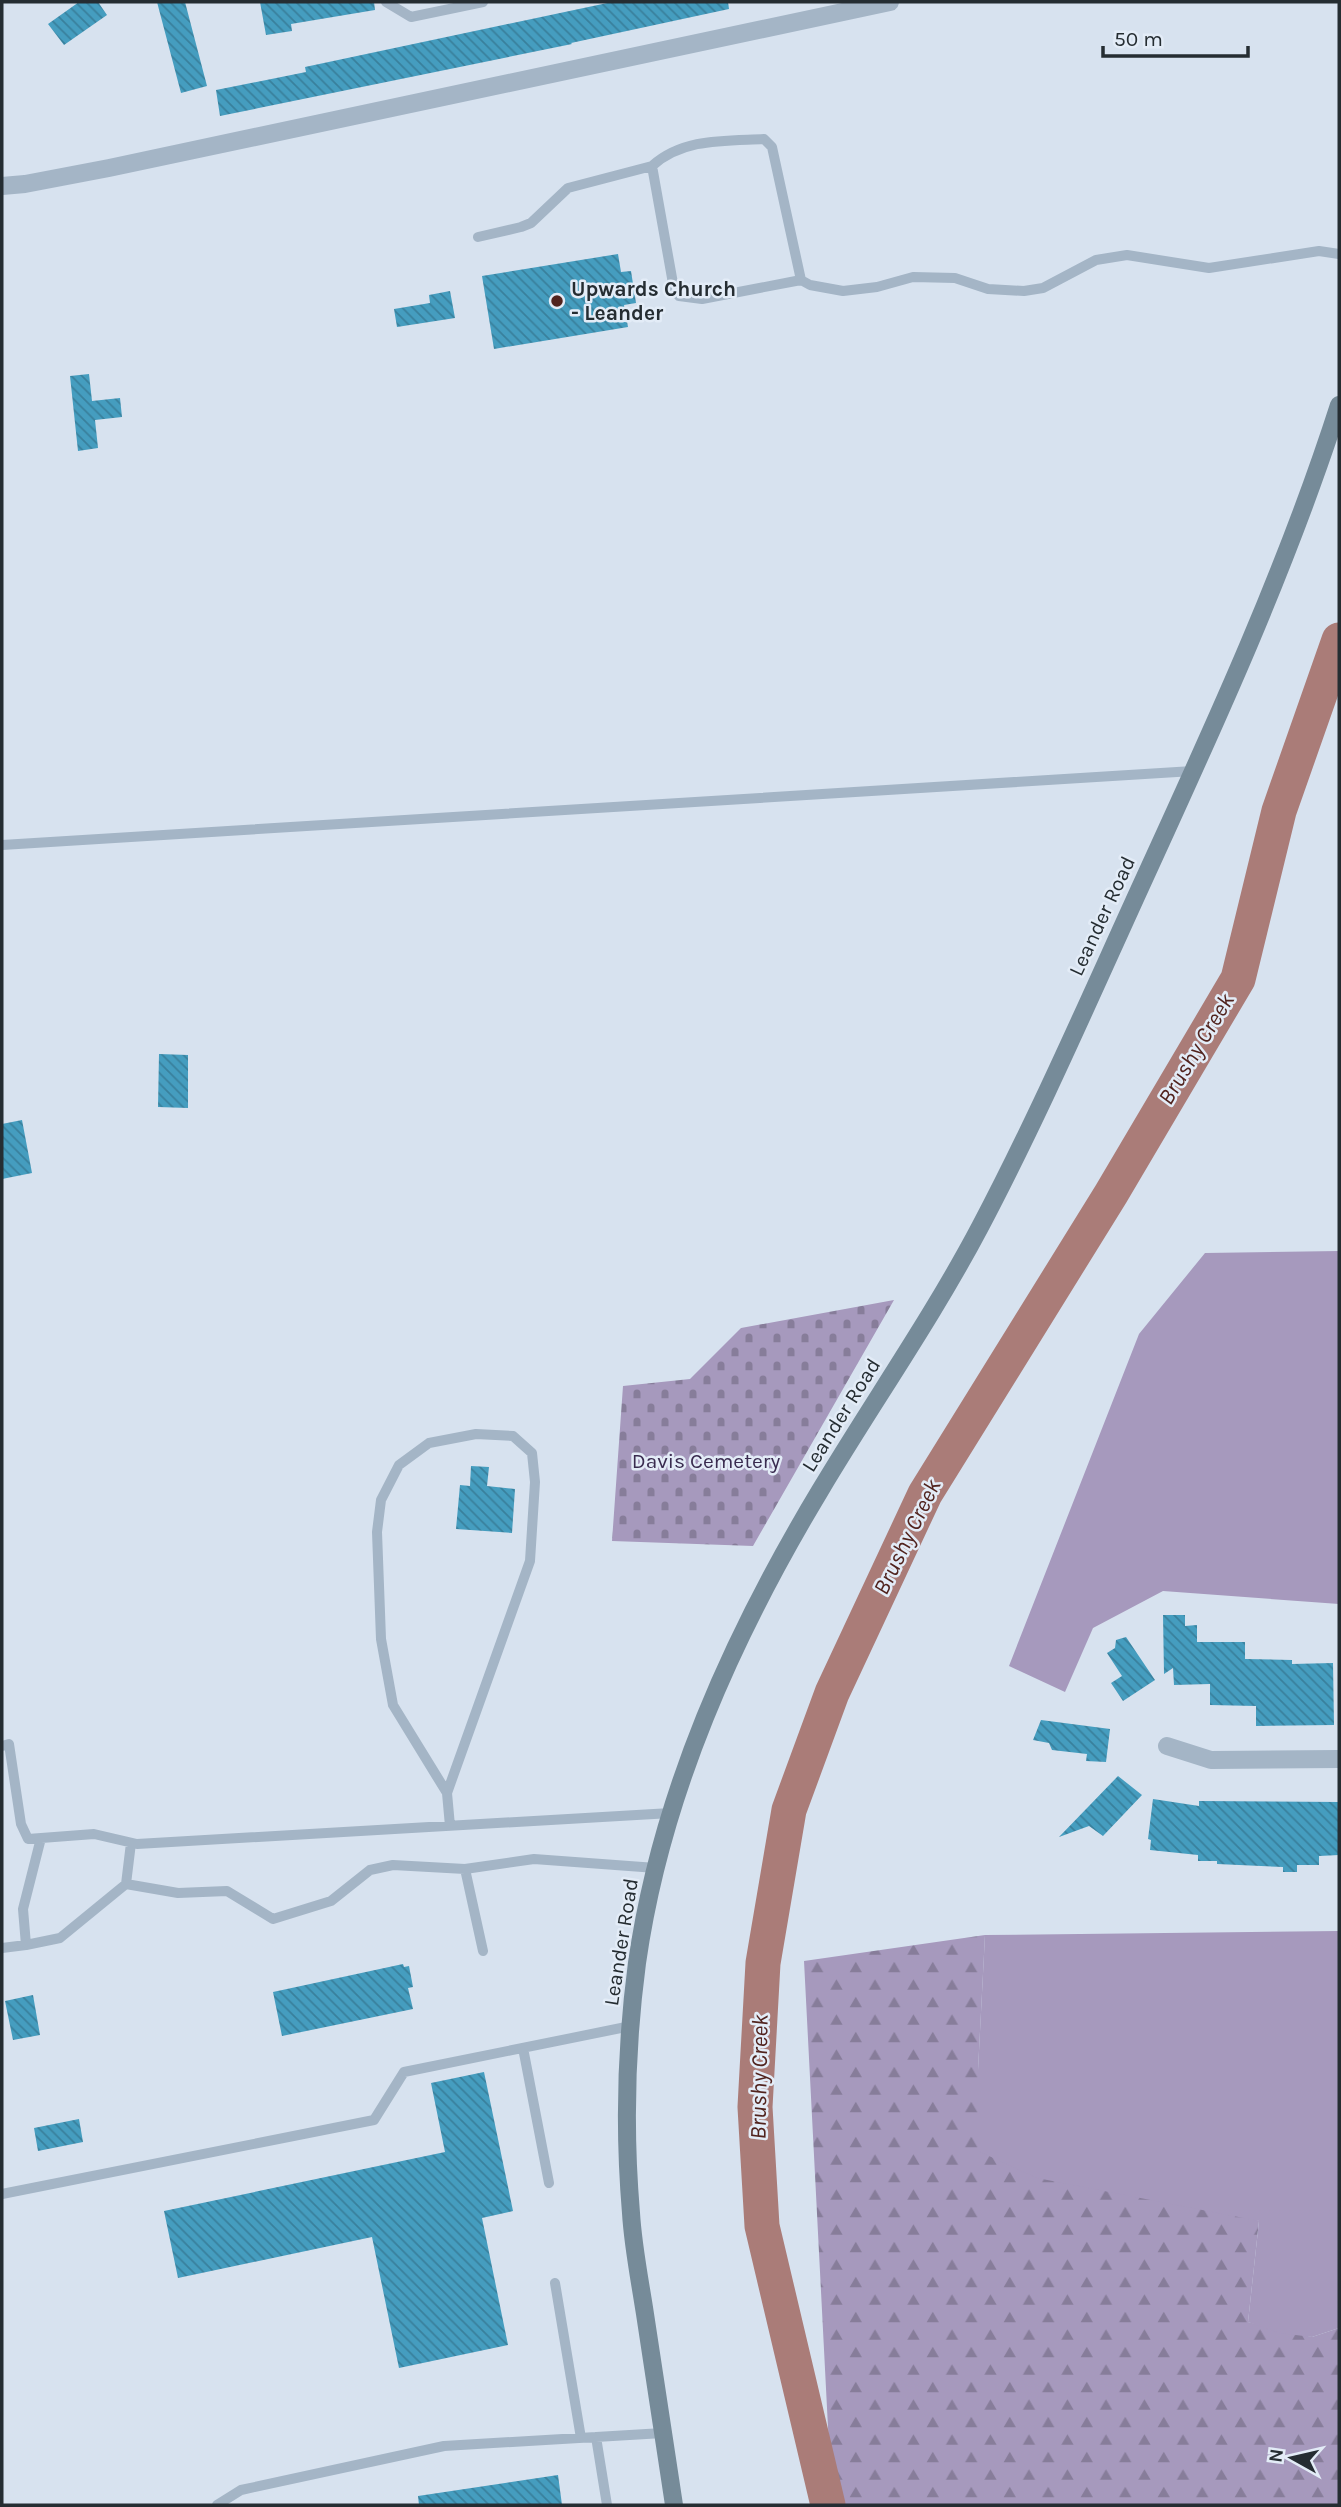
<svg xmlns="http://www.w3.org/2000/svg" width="1341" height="2507" font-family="Karla,sans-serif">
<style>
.forest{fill:url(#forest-firs)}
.cemetery{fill:url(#cemetery-stones)}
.park{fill:#a699bd}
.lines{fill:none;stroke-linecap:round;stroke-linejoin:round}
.river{stroke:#aa7c78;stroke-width:35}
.building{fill:url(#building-back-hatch)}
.lane{stroke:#a4b5c6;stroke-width:10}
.street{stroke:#a4b5c6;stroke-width:18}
.secondary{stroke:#768b99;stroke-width:18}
.poi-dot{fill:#51231e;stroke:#e3ecf7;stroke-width:2.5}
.labels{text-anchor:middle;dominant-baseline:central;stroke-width:5;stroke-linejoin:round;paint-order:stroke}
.poi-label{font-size:21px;font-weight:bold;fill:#252d32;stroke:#e3ecf7;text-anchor:start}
.street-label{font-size:21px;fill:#252d32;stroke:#e3ecf7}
.park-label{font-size:21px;fill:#392b4f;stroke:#e3ecf7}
.water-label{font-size:23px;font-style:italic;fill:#51231e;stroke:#e3ecf7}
</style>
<defs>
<pattern id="forest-firs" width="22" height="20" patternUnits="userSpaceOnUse" patternTransform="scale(1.75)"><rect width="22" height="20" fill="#a699bd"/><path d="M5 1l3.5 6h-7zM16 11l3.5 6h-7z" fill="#877d9a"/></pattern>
<pattern id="cemetery-stones" width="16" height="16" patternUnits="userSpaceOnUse" patternTransform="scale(1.75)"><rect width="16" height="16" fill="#a699bd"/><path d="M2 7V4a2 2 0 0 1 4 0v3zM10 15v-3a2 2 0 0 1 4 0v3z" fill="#877d9a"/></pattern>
<pattern id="building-back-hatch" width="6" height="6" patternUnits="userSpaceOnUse" patternTransform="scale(1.75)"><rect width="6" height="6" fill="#459dbf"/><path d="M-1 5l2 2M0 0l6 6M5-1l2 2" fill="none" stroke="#39809c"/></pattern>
</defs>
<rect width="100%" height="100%" fill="#d7e2ef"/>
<path class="forest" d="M985 1935 978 2070 1259 2221 1248 2322 1312 2337 1339 2328V2505H832L804 1961Z"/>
<path class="cemetery" d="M894 1300 753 1546 612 1541 623 1386 690 1379 741 1328Z"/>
<path class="park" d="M1339 1251V1604L1163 1591 1093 1628 1065 1692 1009 1666 1139 1334 1205 1253Z
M1339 1931V2328L1312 2337 1279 2333 1248 2322 1259 2221 1037 2178 978 2151V2070L985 1935Z"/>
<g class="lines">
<path class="river" d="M828 2505 762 2226 755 2107 763 1963 789 1810 832 1693 925 1494 1111 1194 1238 979 1279 811 1339 640"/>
</g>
<path class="building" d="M79 2H98L107 15 64 45 48 24Z
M157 2H185L207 86 181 93Z
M260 2H374L375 10 291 24 292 31 266 35Z
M612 2H728L729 9 571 43 572 44 220 116 216 90 306 72 305 67Z
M618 254 621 272 631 271 636 303 624 305 628 327 494 349 482 276Z
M450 291 455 318 397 327 394 309 430 303 429 295Z
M89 374 92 401 120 398 122 417 95 420 98 448 78 451 70 376Z
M159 1054 188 1055V1108L158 1107Z
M22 1120 32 1173 2 1179V1124Z
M471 1466 489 1467 487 1486 515 1489 512 1533 456 1529 460 1485 470 1486Z
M1163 1615H1185V1626L1197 1625V1642H1245V1659L1292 1660V1664L1333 1663 1334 1725 1256 1726V1706L1210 1705V1684L1174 1685 1173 1668 1164 1674Z
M1126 1637 1155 1680 1123 1701 1111 1683 1122 1676 1107 1653 1115 1648 1116 1640Z
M1041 1720 1110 1729 1106 1762 1086 1761 1087 1754 1052 1750 1049 1743 1033 1740Z
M1118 1776 1142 1795 1103 1836 1089 1826 1059 1837Z
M1153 1799 1199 1806V1801L1339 1802V1855L1319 1856V1865H1297V1872H1283V1867L1217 1864V1861H1198V1855L1150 1850 1151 1840 1148 1839Z
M403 1964 404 1967 409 1966 413 1987 408 1988 413 2009 282 2036 273 1992Z
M33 1995 40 2035 13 2040 5 2001Z
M484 2072 513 2211 482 2218 508 2345 399 2368 372 2237 178 2278 164 2211 445 2152 431 2083Z
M79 2119 83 2142 38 2151 34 2128Z
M558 2475 562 2505H419L418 2496Z"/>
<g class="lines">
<path class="lane" d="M386 2 411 17 483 2
M478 237 521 227 531 223 568 188 652 166
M801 280 772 147 764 139C725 141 683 138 652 166L674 289 679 296 702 299 801 280 810 285 843 291 877 287 913 277 955 278 988 289 1024 291 1043 288 1096 260 1127 255 1209 268 1319 251 1339 254
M2 845 1193 771
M2 1746 9 1744 21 1824 28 1839 94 1834 137 1844 671 1813
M447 1793 530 1561 535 1482 532 1453 513 1436 476 1434 429 1443 399 1465 381 1500 377 1532 381 1639 393 1705 447 1793 450 1826
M41 1838 23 1909 26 1945 60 1938 126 1884 131 1843
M126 1884 178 1893 227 1891 273 1919 331 1901 370 1870 393 1865 465 1869
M2 1948 26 1945
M483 1951 465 1869 534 1859 656 1868
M523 2048 549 2183
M2 2194 374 2120 404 2072 631 2026
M555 2283 581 2438
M596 2437 607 2505
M217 2505 241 2490 444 2446 663 2433"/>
<path class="street" d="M2 186 25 184 109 168 890 2
M1167 1746 1211 1760 1339 1759"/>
<path class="secondary" d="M674 2505C665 2442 655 2378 645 2314 640 2281 633 2247 631 2213 624 2130 626 2046 637 1963 661 1794 733 1635 821 1489 873 1402 932 1318 980 1227 1040 1113 1091 995 1145 877 1216 722 1287 567 1339 405"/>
</g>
<circle class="poi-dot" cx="557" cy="301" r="7"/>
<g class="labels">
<g class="poi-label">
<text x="571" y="289">Upwards Church<tspan x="571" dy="24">- Leander</tspan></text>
</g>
<g class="street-label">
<text transform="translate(1102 916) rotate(-65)">Leander Road</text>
<text transform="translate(841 1415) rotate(-58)">Leander Road</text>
<text transform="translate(621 1942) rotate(-81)">Leander Road</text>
</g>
<g class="park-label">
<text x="706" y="1461">Davis Cemetery</text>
</g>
<g class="water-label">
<text transform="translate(1196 1049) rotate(-59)">Brushy Creek</text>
<text transform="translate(907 1537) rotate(-64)">Brushy Creek</text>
<text transform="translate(759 2077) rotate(-89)">Brushy Creek</text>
</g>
</g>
<rect width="1341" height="2507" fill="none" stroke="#252d32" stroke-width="7"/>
<g transform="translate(1292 2458) rotate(278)" stroke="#e3ecf7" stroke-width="5" paint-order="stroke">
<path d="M0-5L12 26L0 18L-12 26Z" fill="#252d32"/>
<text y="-10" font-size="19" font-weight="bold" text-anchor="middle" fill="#252d32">N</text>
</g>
<path d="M1103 46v10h145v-10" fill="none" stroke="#252d32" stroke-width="3.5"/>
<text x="1114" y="46" font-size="21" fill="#252d32" stroke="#e3ecf7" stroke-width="5" paint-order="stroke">50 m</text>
</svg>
